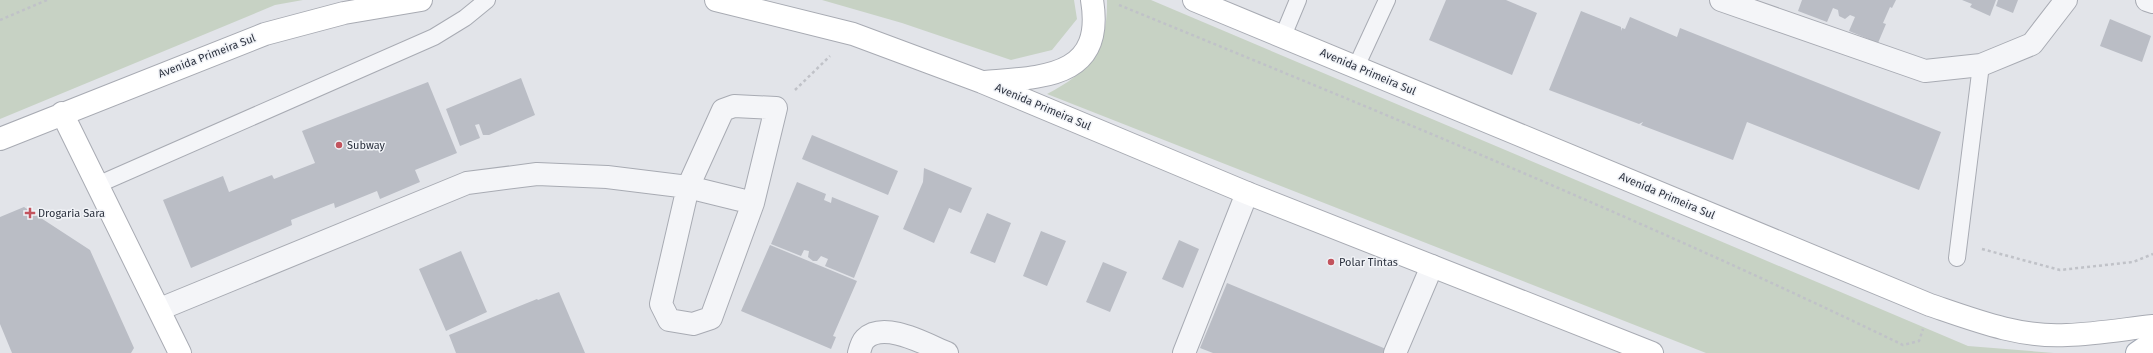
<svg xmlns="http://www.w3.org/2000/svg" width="2153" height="353" font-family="'Fira Sans',sans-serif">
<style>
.green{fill:#c7d2c4}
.building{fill:#babdc5}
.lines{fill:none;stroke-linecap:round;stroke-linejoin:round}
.lane-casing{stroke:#a8abb3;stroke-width:18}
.street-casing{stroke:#a8abb3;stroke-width:24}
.secondary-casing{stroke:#a8abb3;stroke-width:24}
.primary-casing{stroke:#a2a8b4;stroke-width:24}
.path{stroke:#c0c2c8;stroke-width:2.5;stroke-dasharray:3 3;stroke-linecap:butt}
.lane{stroke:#f4f5f8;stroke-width:16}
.street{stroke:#f4f5f8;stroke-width:22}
.secondary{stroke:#fff;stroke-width:22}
.primary{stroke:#fff;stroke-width:22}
.poi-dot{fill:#c2535d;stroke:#f1f3f7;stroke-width:1.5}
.labels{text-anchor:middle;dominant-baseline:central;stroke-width:3;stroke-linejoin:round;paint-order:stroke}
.street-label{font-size:11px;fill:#2c323f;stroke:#f1f3f7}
.poi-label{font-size:11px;fill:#2c323f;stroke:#f1f3f7;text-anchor:start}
</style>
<rect width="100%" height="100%" fill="#e2e4e9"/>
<path class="green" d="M0 0H303L275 5 0 119Z
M822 0H1074L1077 19 1052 50 1011 60 902 23Z
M1107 0H1151L1968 346 2054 353H1706L1047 94C1090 72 1108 49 1107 0Z"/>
<path class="building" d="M1446 0H1506L1537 13 1512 75 1429 40Z
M1802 0H1896L1892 8 1890 7 1883 23 1886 24 1878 43 1849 31 1855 17 1850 15 1845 19 1839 16 1838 10 1833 8 1827 22 1798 11Z
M1962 0H1996L1990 16 1970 7 1972 4Z
M1998 0H2018L2013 13 1996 6Z
M1581 11 1621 27V31L1622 28 1625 29 1630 17 1677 37 1680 28 1941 132 1919 190 1747 122 1733 160 1641 125 1643 122 1639 124 1549 90Z
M2110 19 2151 36 2142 62 2100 46Z
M521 78 535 115 489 135H483L479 124 475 125 480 138 460 146 446 109Z
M428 82 457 153 415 170 420 182 380 199 377 191 335 208 334 203 331 204 291 220 292 225 191 268 163 200 223 176 229 192 272 175 274 179 315 163 302 131Z
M812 135 898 171 888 195 802 159Z
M924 168 972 188 961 213 949 208 934 243 903 229 923 182Z
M797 182 826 194 824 200 831 203 832 197 879 216 854 278 825 266 828 259 821 256 817 261H813L808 257 809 251 804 250 801 256 771 244Z
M24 207 90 250 134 348 131 353H12L0 324V217Z
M987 213 1011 223 995 263 970 253Z
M1041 231 1066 241 1047 286 1023 276Z
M1179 240 1199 249 1183 288 1162 279Z
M770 245 857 281 833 336 836 337 831 349 741 311Z
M461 251 487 312 446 331 419 269Z
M1103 262 1127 272 1110 312 1086 302Z
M1227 283 1386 349 1384 353H1213L1200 348Z
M559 292 585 353H456L449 335 537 299 538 300Z"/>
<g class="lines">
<defs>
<path id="lane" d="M1283 36 1298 0
M1356 67 1387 0
M97 185 434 37 465 18 487 0
M1957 258 1981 65"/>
<path id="street" d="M1721 0 1925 71 1981 65 2032 44 2066 0
M2147 0 2153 2
M160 309 467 183 537 174 607 177 688 187 753 203 711 318 693 324 669 320 661 304 688 187 723 110 734 106 776 108 753 203
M859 353C860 349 862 342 865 339 884 320 927 345 947 353
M1184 353 1247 193
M1395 353 1432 266"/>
<path id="secondary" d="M716 0 853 34 982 82 1247 193 1652 353
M1194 0 1930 305C1974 320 2020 338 2067 335 2096 334 2125 329 2153 326
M985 82C1043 77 1105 78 1092 0
M62 113 180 353
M0 139 265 34 344 13 421 0"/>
<path id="primary" d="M2137 353 2153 342"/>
</defs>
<use href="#lane" class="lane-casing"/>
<use href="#street" class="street-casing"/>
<use href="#secondary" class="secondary-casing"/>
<use href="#primary" class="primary-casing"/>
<path class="path" d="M1119 5C1383 113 1647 221 1903 345L1919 341 1923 329
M0 20 47 0
M795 90 830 56
M1982 249 2060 270 2133 262 2153 254"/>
<use href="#lane" class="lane"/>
<use href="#street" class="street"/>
<use href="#secondary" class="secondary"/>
<use href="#primary" class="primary"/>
</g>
<g class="poi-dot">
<circle cx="339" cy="145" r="4"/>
<path d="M28 207h4v4h4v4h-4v4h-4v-4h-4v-4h4z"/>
<circle cx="1331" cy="262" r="4"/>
</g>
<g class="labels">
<g class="street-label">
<text transform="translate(207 56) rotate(-21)">Avenida Primeira Sul</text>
<text transform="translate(1368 72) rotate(23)">Avenida Primeira Sul</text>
<text transform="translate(1043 107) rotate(23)">Avenida Primeira Sul</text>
<text transform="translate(1667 196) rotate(23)">Avenida Primeira Sul</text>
</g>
<g class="poi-label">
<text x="347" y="145">Subway</text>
<text x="38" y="213">Drogaria Sara</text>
<text x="1339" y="262">Polar Tintas</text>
</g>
</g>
</svg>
